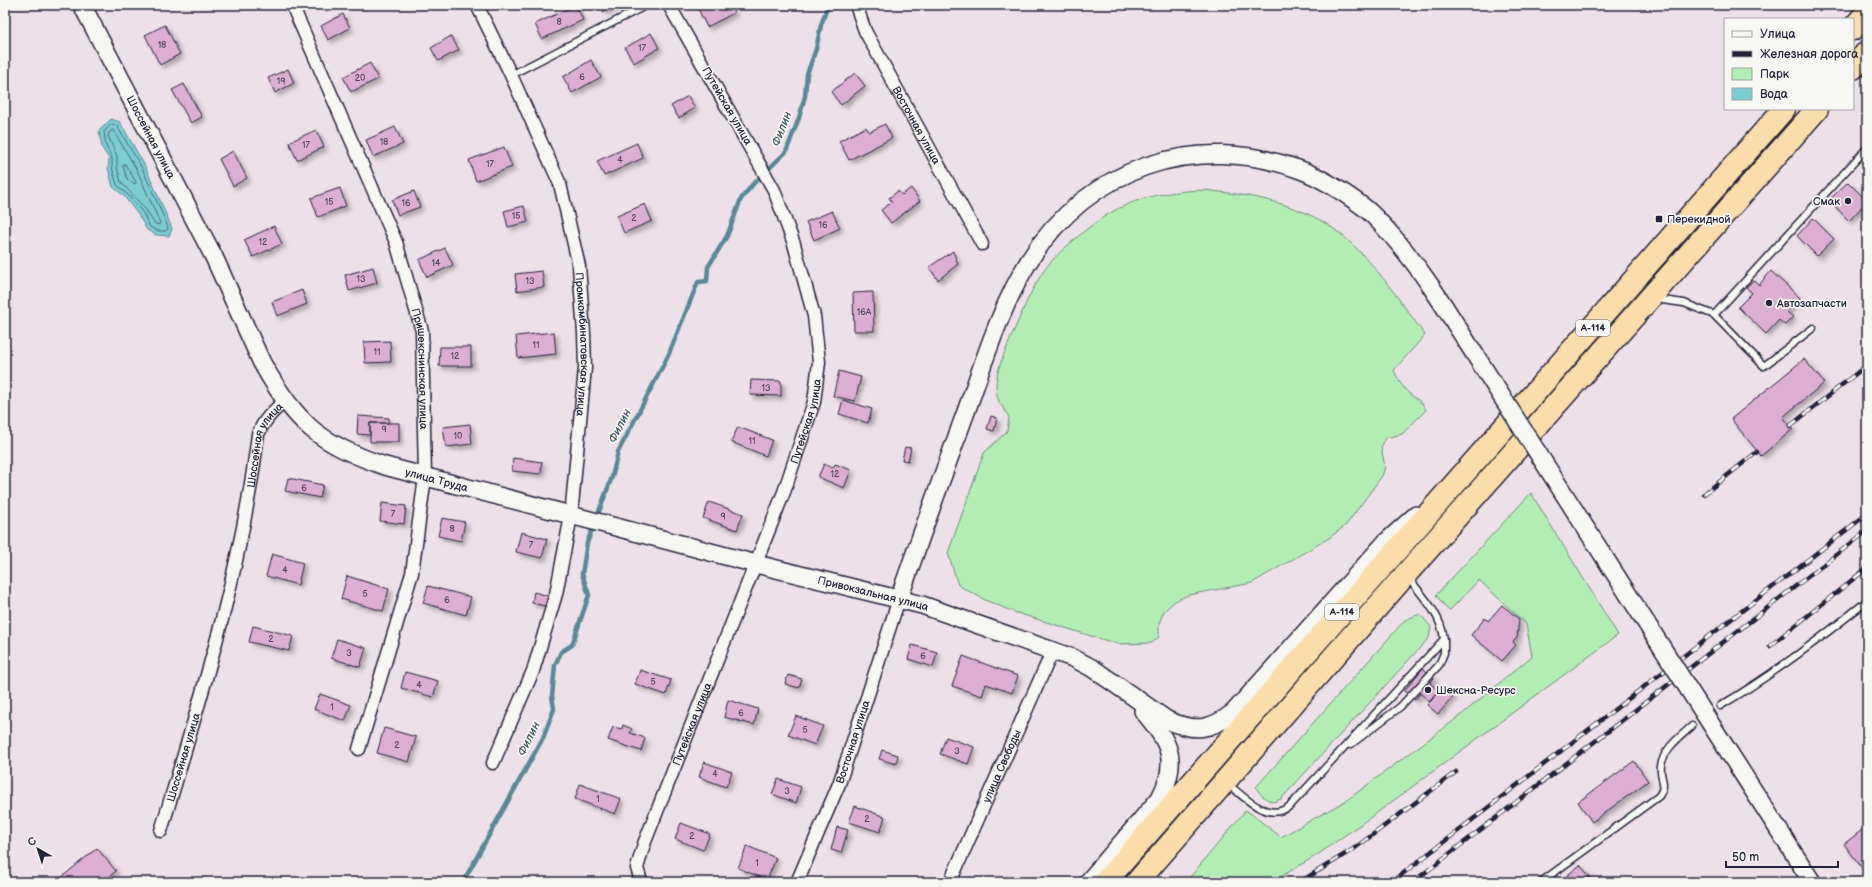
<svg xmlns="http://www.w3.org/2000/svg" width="1872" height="887" font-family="'Balsamiq Sans',sans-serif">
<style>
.green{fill:#b2eeb4;stroke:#6a8878}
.water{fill:#7ccdd2;stroke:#588996}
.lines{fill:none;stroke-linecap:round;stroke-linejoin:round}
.shore{stroke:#466677;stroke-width:1}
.stream{stroke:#588996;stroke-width:4.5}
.building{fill:#dcaed1;stroke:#22223b;filter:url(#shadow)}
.lane-casing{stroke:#22223b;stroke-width:9}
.street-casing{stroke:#22223b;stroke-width:15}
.secondary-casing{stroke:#22223b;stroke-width:20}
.highway-casing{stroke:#22223b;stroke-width:25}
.lane{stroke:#f6f6f2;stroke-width:6}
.street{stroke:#f6f6f2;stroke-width:12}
.secondary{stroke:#f6f6f2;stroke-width:17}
.highway{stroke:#fbddab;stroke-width:22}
.rail-casing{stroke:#22223b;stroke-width:4.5}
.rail{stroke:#f6f6f2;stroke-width:3;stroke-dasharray:9;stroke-linecap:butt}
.secondary-bridge-casing{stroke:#22223b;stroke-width:20;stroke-linecap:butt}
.secondary-bridge{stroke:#f6f6f2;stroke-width:17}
.poi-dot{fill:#22223b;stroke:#f6f6f2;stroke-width:1.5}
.labels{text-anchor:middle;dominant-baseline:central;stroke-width:3.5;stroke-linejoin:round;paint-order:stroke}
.number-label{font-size:9px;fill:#504560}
.shield{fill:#f6f6f2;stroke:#626272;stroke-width:1}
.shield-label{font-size:10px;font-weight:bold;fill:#22223b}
.street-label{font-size:11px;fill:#22223b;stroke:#f6f6f2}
.poi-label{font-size:11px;fill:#22223b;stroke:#f6f6f2;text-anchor:start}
.water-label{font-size:12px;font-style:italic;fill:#3d5568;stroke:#f6f6f2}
</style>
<defs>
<filter id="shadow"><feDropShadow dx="3.5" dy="3.5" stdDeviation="2" flood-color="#0004"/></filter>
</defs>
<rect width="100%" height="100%" fill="#eee0e8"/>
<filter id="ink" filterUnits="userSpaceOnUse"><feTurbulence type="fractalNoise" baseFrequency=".025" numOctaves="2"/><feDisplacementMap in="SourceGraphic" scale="8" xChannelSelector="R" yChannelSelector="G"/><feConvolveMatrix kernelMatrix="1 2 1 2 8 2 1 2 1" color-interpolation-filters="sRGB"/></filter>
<g filter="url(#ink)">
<path class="green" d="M1204 190C1249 195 1296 202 1334 229 1370 255 1399 300 1425 335L1394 370C1398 380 1402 387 1410 394 1417 400 1423 402 1426 410L1402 434 1386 438 1381 447 1385 467 1382 476 1346 525 1329 538 1252 583 1188 595 1175 601 1164 611 1159 623V637L1152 643 1118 644 1091 636 1014 612 985 600 958 585 948 553 984 453 1007 431 1009 417C1006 412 1002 407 999 402 990 379 1004 356 1012 335 1021 315 1029 294 1041 275 1050 261 1062 250 1074 240 1115 203 1149 192 1204 190Z
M1531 493 1618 635 1378 812 1317 855 1272 882H1186L1246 810 1281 837 1347 800 1460 716 1532 656 1526 624 1479 580 1450 610 1447 609 1436 595Z
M1420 614 1431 627 1429 638 1281 799 1273 802C1265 799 1260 795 1256 787L1405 620Z"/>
<path class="water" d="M111 119 120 122 145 166 169 221 172 229 169 236 156 235 147 230 139 216 124 196 113 187 108 168 109 159 102 148 99 131Z"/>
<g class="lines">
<path class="shore" d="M112 124 117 126 142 168 166 222 168 229 166 231H157L150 227 143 213 127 194 117 185 112 167V158L106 146 104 132Z
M113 130 137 170 160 223 159 225 154 223 146 210 121 182 117 167V156L108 136 109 133Z
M125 164 136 182 135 184 127 179 123 166Z"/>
<path class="stream" d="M463 882 543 738 554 709 552 696 555 665 561 652 572 645 589 595 582 574 587 543 612 477 618 452 668 356 698 282 707 281 708 267 727 236 741 199 753 184 786 152 799 118 805 96 807 74 816 49 821 25 828 5"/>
</g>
<path class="building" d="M576 5 583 20 542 39 535 24Z
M600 5H619L604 12Z
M704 5H730L734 13 707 27 698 9Z
M343 14 350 28 328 40 321 26Z
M165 25 180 54 160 65 145 35Z
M651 33 659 48 634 63 625 48Z
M451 36 459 50 438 61 431 48Z
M591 60 601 77 572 93 563 77Z
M370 63 378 79 351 92 343 77Z
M288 69 294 83 275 93 268 78Z
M855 73 865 86 841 105 831 92Z
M184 84 202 117 191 123 172 90Z
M688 96 695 108 679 118 671 106Z
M885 124 892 138 849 160 839 141 866 127 869 132Z
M395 127 403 144 373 157 366 140Z
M316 130 324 147 297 160 289 142Z
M637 143 643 158 604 176 597 161Z
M504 147 512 167 476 181 469 160Z
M233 151 247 178 233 186 219 159Z
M1848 182 1867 201 1849 221 1829 200Z
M340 188 346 206 318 217 311 198Z
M911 188 920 201 891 223 881 210 892 202 889 198 898 191 902 195Z
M414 191 420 207 398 215 392 200Z
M645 204 652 221 624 233 617 216Z
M524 206 528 222 508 227 504 211Z
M832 211 840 228 814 240 806 222Z
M1813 218 1834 239 1817 256 1797 236Z
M274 226 282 244 253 257 244 240Z
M445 248 453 265 427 277 419 260Z
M953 251 958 264 938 280 929 267Z
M373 267 377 283 349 291 345 275Z
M542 271 544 287 517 291 515 274Z
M1771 271 1800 298 1787 312 1793 317 1785 325 1779 320 1766 334 1738 307 1752 293 1746 287 1754 280 1759 285Z
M302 290 307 304 277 316 272 302Z
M873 292 874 331H854L853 293Z
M554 332 556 354 518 358 516 336Z
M390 341 391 362 365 363 364 342Z
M440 347H471V366H439Z
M1804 359 1824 383 1783 417 1793 429 1761 456 1731 419Z
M839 371 861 377 855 401 833 396Z
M751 380 781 381V396L750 395Z
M843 400 872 409 868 423 839 414Z
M358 416 389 418 388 423H370V435L357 434Z
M991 416 997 418 994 431 987 429Z
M370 423H399V442H370Z
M470 424 472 444 446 447 443 427Z
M738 427 772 440 766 456 731 442Z
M905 447 911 448 908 461 902 460Z
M513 458 542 462 541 474 512 471Z
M824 464 833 468 835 464 851 470 844 488 818 477Z
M288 478 323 485 320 498 285 491Z
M709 502 743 514 737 530 703 518Z
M382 503 406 506 404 524 380 521Z
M442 518 465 522 461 541 438 536Z
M521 532 547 539 542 558 516 552Z
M272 554 303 563 298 585 266 576Z
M347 576 389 589 383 611 341 599Z
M428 586 471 597 466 615 423 603Z
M534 592 548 596 545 606 532 603Z
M1502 605 1519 619 1517 638 1513 642 1516 645 1502 661 1471 635 1485 618 1488 621Z
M253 626 293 636 289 651 249 642Z
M337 639 366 648 360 667 331 658Z
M912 645 937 652 933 667 908 659Z
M963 656 1018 676 1012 693 986 684 982 696 952 686Z
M1423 668 1434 678 1430 683 1439 691 1430 702 1420 693 1415 700 1404 691Z
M640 670 671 680 666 695 635 684Z
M405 672 438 681 433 697 401 688Z
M788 675 802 679 799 688 785 684Z
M1442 686 1454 696 1438 714 1427 705Z
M320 694 351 705 345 721 314 709Z
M728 700 758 709 754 725 724 717Z
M796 716 823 726 815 745 788 735Z
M623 725 632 729 630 733 645 738 641 751 608 740 613 727 622 729Z
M384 728 416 737 409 762 377 753Z
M946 737 974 747 968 764 940 754Z
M882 750 898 755 896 764 879 759Z
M1634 761 1648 781 1592 822 1578 802Z
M704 762 732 772 726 787 699 777Z
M778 779 801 787 796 803 772 794Z
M580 784 621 799 615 814 575 799Z
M855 806 885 817 880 832 849 822Z
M681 823 710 834 703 850 675 839Z
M1867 826V864L1862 868 1844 844Z
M837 827 848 830 841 853 831 850Z
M747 846 776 858 767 880 738 868Z
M97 848 116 871 103 882H56Z
M1580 865 1590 877 1584 882H1559Z"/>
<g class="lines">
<defs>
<path id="lane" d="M511 75 647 5
M1655 299 1684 303 1714 315 1764 366 1813 328
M1714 315 1867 148
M1720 706C1773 675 1820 639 1867 601
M1350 745 1400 707 1439 665 1444 653V639
M1228 784C1245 798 1268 823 1290 806L1444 639C1441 614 1423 597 1408 577
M1541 882 1659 796C1668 782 1659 779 1661 766 1664 748 1680 737 1692 726"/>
<g id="street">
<path id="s1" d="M292 5 396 242 422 331 425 477 412 573 359 749"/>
<path id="s2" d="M477 5 511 75 560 184 579 266 584 333 585 368 571 516 556 594 533 671 493 763"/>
<path id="s3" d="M856 5 865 31 982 244"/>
<path id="s4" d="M161 831C200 701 242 569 258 434 264 420 273 411 285 401"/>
<path id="s5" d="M643 882 641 881 637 868 644 844 784 492 814 402 819 362 814 316 794 244 774 190 669 5"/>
<path id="s6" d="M797 882 839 784 899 599"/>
<path id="s7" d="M950 882 1053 650"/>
</g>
<g id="secondary">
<path id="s8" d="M82 5 214 257 262 363C296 423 319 444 385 466L756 564 922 605 1073 658 1092 668 1167 720C1194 732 1210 731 1234 712L1386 542 1416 515"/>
<path d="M899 599C921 535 944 472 967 409 985 359 1001 306 1029 261 1088 167 1195 132 1298 169 1321 177 1345 193 1365 208 1376 217 1385 228 1394 238 1421 269 1443 304 1465 339"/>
<path d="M1730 754 1812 882"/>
<path d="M1088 882 1160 798C1180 760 1169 741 1143 711"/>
</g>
<path id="highway" d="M1853 29 1867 12
M1853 68 1867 52
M1105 882 1784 109
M1137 882 1406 574 1817 109"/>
</defs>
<use href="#lane" class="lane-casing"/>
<use href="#street" class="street-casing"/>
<use href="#secondary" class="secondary-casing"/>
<use href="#highway" class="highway-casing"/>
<use href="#lane" class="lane"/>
<use href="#street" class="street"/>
<use href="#secondary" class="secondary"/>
<use href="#highway" class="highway"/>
<defs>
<path id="rail" d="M1790 426 1867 365
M1704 494 1757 452
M1770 646 1867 568
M1300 882 1355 848 1456 772
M1392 882 1867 514
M1413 882 1867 531"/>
</defs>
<use href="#rail" class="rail-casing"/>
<use href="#rail" class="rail"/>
<defs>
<path id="secondary-bridge" d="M1465 339 1730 754"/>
</defs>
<use href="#secondary-bridge" class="secondary-bridge-casing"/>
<use href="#secondary-bridge" class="secondary-bridge"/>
</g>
</g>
<g class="poi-dot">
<circle cx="1848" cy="201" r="4"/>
<rect x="1655" y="215" width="8" height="8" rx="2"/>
<circle cx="1769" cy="303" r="4"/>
<circle cx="1428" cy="690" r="4"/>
</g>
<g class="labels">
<g class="number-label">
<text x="559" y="22">8</text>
<text x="162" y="45">18</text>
<text x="642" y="48">17</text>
<text x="582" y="77">6</text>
<text x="360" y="78">20</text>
<text x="281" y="81">19</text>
<text x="384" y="142">18</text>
<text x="306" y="145">17</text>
<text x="620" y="160">4</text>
<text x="490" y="164">17</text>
<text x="329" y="202">15</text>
<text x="406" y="203">16</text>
<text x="516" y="216">15</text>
<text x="634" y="218">2</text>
<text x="823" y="225">16</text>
<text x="263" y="242">12</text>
<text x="436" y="263">14</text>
<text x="361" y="279">13</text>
<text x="530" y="281">13</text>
<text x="864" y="312">16А</text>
<text x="536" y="345">11</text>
<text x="377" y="352">11</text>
<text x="455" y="356">12</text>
<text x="766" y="388">13</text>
<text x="384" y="429">9</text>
<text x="458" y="436">10</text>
<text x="752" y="441">11</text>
<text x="835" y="474">12</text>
<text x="304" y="488">6</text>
<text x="393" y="514">7</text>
<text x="723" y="516">9</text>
<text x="452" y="529">8</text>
<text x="531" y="545">7</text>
<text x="285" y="570">4</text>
<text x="365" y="594">5</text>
<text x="447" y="600">6</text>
<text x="271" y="639">2</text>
<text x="349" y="653">3</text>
<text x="923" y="656">6</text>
<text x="653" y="682">5</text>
<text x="419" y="685">4</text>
<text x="332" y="707">1</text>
<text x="741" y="713">6</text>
<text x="805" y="730">5</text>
<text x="397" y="745">2</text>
<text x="957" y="751">3</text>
<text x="715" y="774">4</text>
<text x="787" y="791">3</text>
<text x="598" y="799">1</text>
<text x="867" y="819">2</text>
<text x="692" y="836">2</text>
<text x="757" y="863">1</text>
</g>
<g class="shield">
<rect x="1576" y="320" width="34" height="16" rx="3"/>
<rect x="1325" y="604" width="34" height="16" rx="3"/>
</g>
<g class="shield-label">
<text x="1593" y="328">А-114</text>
<text x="1342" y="612">А-114</text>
</g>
<g class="street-label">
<text transform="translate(727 106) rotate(60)">Путейская улица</text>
<text stroke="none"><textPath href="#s3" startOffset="135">Восточная улица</textPath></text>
<text stroke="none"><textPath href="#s8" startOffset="149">Шоссейная улица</textPath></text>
<text stroke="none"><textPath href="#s2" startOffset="360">Промкомбинатовская улица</textPath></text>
<text stroke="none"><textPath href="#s1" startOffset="389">Пришекснинская улица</textPath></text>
<text stroke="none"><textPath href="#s5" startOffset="494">Путейская улица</textPath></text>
<text stroke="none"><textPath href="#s4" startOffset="401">Шоссейная улица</textPath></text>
<text stroke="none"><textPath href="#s8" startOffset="620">улица Труда</textPath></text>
<text stroke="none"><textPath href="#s8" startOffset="1071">Привокзальная улица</textPath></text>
<text stroke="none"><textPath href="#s5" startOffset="170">Путейская улица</textPath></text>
<text stroke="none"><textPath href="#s6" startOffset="151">Восточная улица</textPath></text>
<text stroke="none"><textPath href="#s4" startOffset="77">Шоссейная улица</textPath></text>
<text stroke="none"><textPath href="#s7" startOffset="127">улица Свободы</textPath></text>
</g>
<g class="poi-label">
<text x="1840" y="201" text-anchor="end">Смак</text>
<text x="1667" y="219">Перекидной</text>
<text x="1777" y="303">Автозапчасти</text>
<text x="1436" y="690">Шексна-Ресурс</text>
</g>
<g class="water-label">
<text transform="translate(782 129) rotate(-69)">Филин</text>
<text transform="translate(620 426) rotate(-63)">Филин</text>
<text transform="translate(529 739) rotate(-64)">Филин</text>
</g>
</g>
<rect width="1872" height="887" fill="none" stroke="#f6f6f2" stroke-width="20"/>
<rect x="10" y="10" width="1852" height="867" fill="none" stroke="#22223b" stroke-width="1.5" filter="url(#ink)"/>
<rect x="1724" y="18" width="130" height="92" fill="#f6f6f2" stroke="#a1a1a9"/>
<rect x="1732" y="31" width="20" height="6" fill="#f6f6f2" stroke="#a1a1a9"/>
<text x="1760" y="38" font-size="12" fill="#22223b">Улица</text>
<rect x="1732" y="51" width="20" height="6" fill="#22223b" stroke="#a1a1a9"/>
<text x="1760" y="58" font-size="12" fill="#22223b">Железная дорога</text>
<rect x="1732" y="68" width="20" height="12" fill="#b2eeb4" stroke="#a1a1a9"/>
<text x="1760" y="78" font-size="12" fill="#22223b">Парк</text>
<rect x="1732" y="88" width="20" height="12" fill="#7ccdd2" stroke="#a1a1a9"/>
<text x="1760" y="98" font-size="12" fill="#22223b">Вода</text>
<g transform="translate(38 849) rotate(321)" stroke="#f6f6f2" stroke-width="3" paint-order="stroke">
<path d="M0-3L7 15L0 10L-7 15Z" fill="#22223b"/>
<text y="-6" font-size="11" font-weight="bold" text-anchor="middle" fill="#22223b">С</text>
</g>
<path d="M1726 861v6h112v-6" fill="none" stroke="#22223b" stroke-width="2"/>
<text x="1732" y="861" font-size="12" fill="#22223b" stroke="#f6f6f2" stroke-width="3" paint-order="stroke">50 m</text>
</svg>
